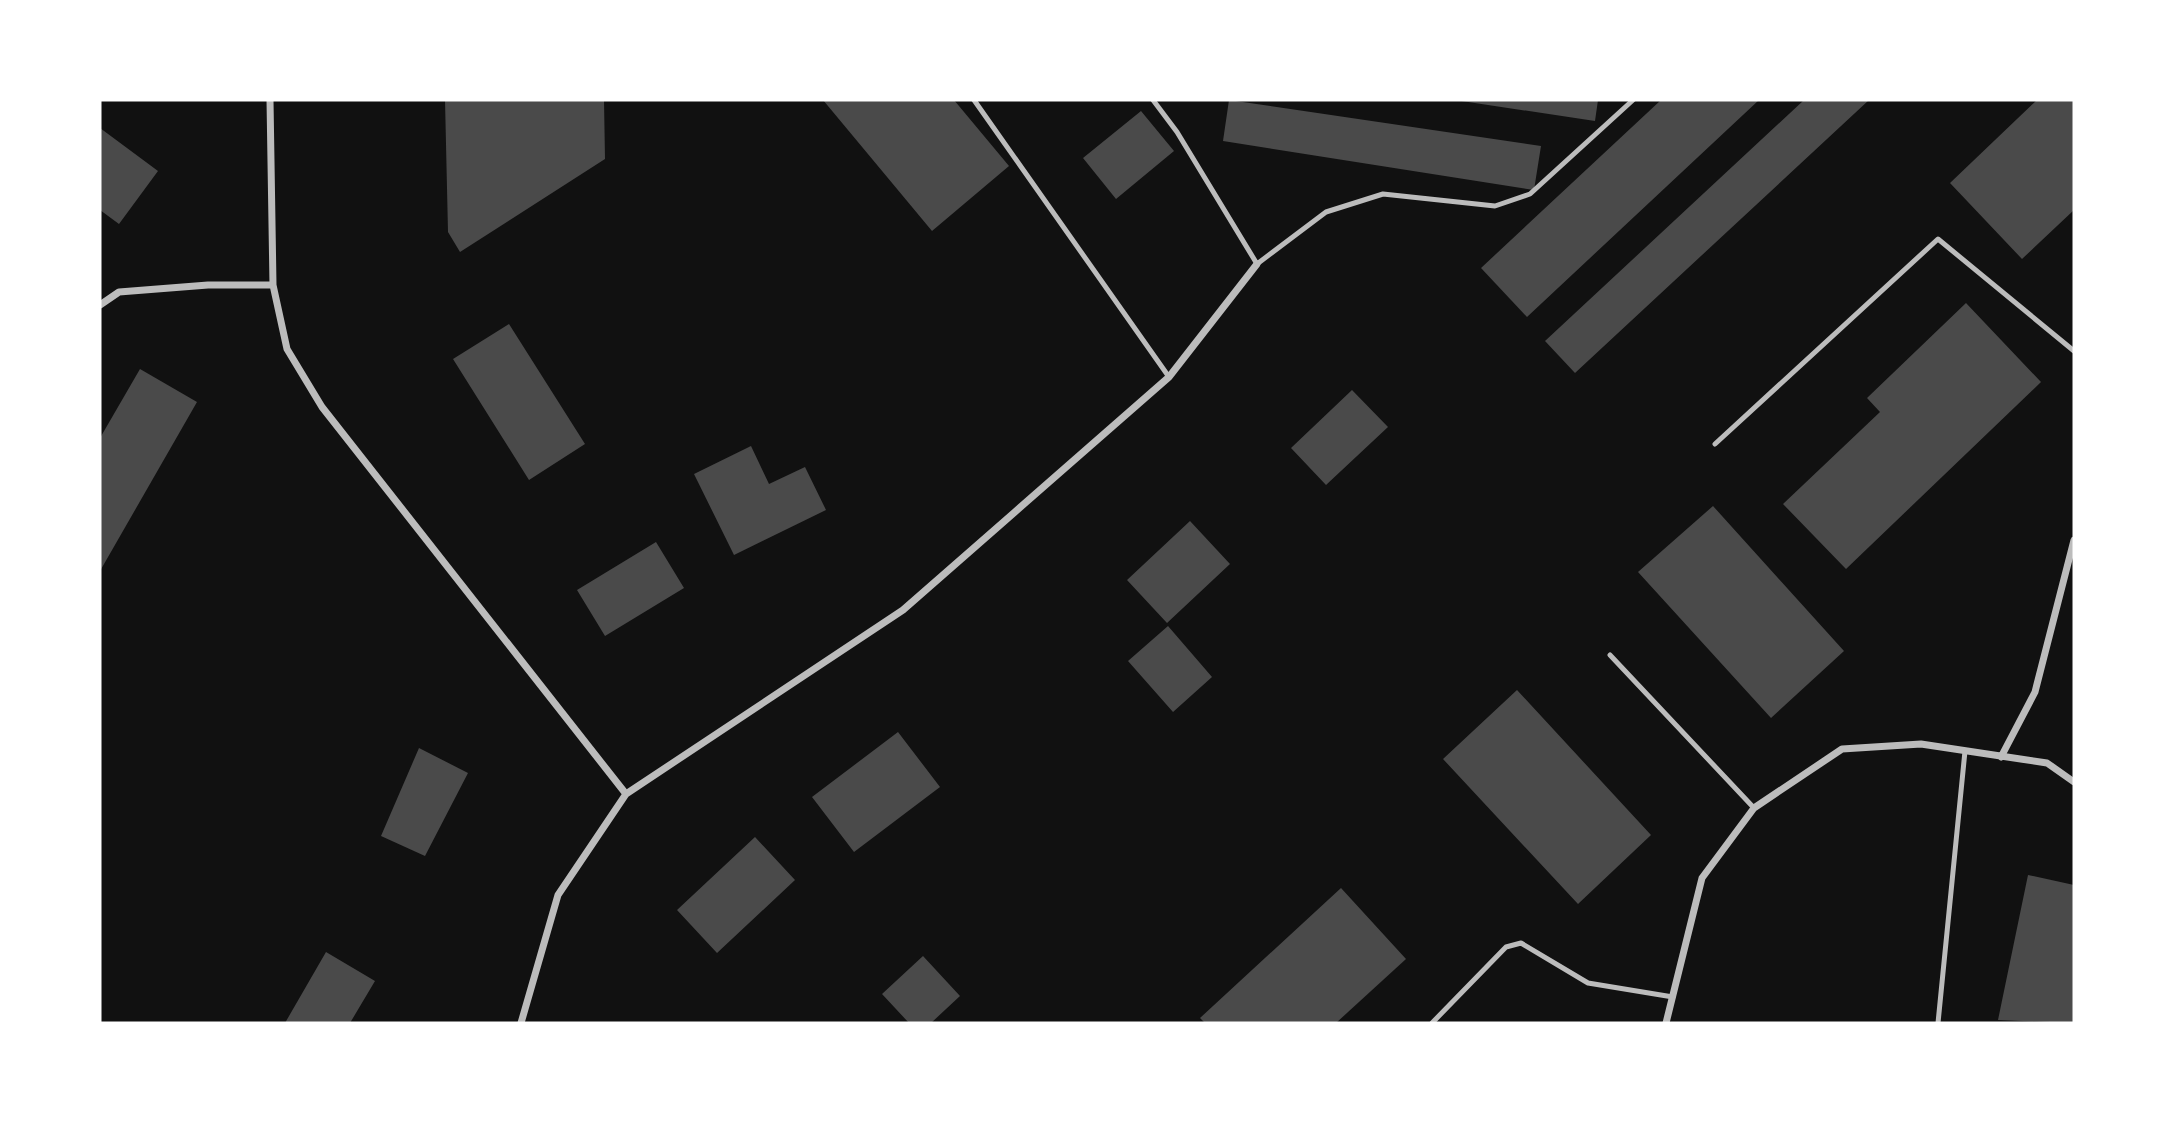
<svg xmlns="http://www.w3.org/2000/svg" width="2174" height="1123" font-family="'DM Sans',sans-serif">
<style>
.building{fill:#4a4a4a}
.lines{fill:none;stroke-linecap:round;stroke-linejoin:round}
.service{stroke:#bcbcbc;stroke-width:5}
.minor{stroke:#bcbcbc;stroke-width:7}
</style>
<rect width="100%" height="100%" fill="#111"/>
<path class="building" d="M445 100H604L605 159 460 252 448 232Z
M823 100H954L1009 166 932 231Z
M1229 100 1541 146 1534 190 1223 141Z
M1455 100H1598L1595 121Z
M1661 100H1759L1527 317 1481 268Z
M1804 100H1869L1575 373 1545 341Z
M2037 100H2074V210L2022 259 1950 183Z
M1141 111 1174 151 1116 199 1083 158Z
M100 128 158 171 119 224 100 210Z
M1966 303 2041 382 1846 569 1783 504 1880 412 1867 398Z
M509 324 585 444 529 480 453 359Z
M140 369 197 402 100 571V438Z
M1352 390 1388 427 1326 485 1291 448Z
M751 446 769 484 805 467 826 510 734 555 694 474Z
M1713 506 1844 651 1771 718 1638 572Z
M1190 521 1230 564 1167 623 1127 580Z
M656 542 684 588 605 636 577 590Z
M1168 626 1212 677 1173 712 1128 661Z
M1517 690 1651 835 1578 904 1443 759Z
M898 732 940 787 854 852 812 797Z
M419 748 468 773 425 856 381 836Z
M755 837 795 880 717 953 677 910Z
M2028 875 2074 885V1023L1998 1020Z
M1341 888 1406 959 1336 1023H1205L1200 1018Z
M326 952 375 981 350 1023H285Z
M923 956 960 996 931 1023H909L882 994Z"/>
<g class="lines">
<path class="service" d="M974 100 1169 377
M1153 100 1177 132 1257 264 1326 212 1383 194 1495 206 1530 194 1633 100
M1715 444 1938 239 2074 351
M1610 655 1754 808
M1432 1023 1506 947 1521 943 1588 983 1673 997
M1938 1023 1965 751"/>
<path class="minor" d="M270 100 273 285 287 349 322 407 626 794
M100 305 119 292 208 285H273
M2001 757 2035 692 2074 540
M521 1023 558 895 626 794 903 610 1169 377 1257 264
M1666 1023 1702 878 1754 808 1842 749 1921 744 2047 763 2074 782"/>
</g>
<rect width="2174" height="1123" fill="none" stroke="#ffffff" stroke-width="203"/>
</svg>
